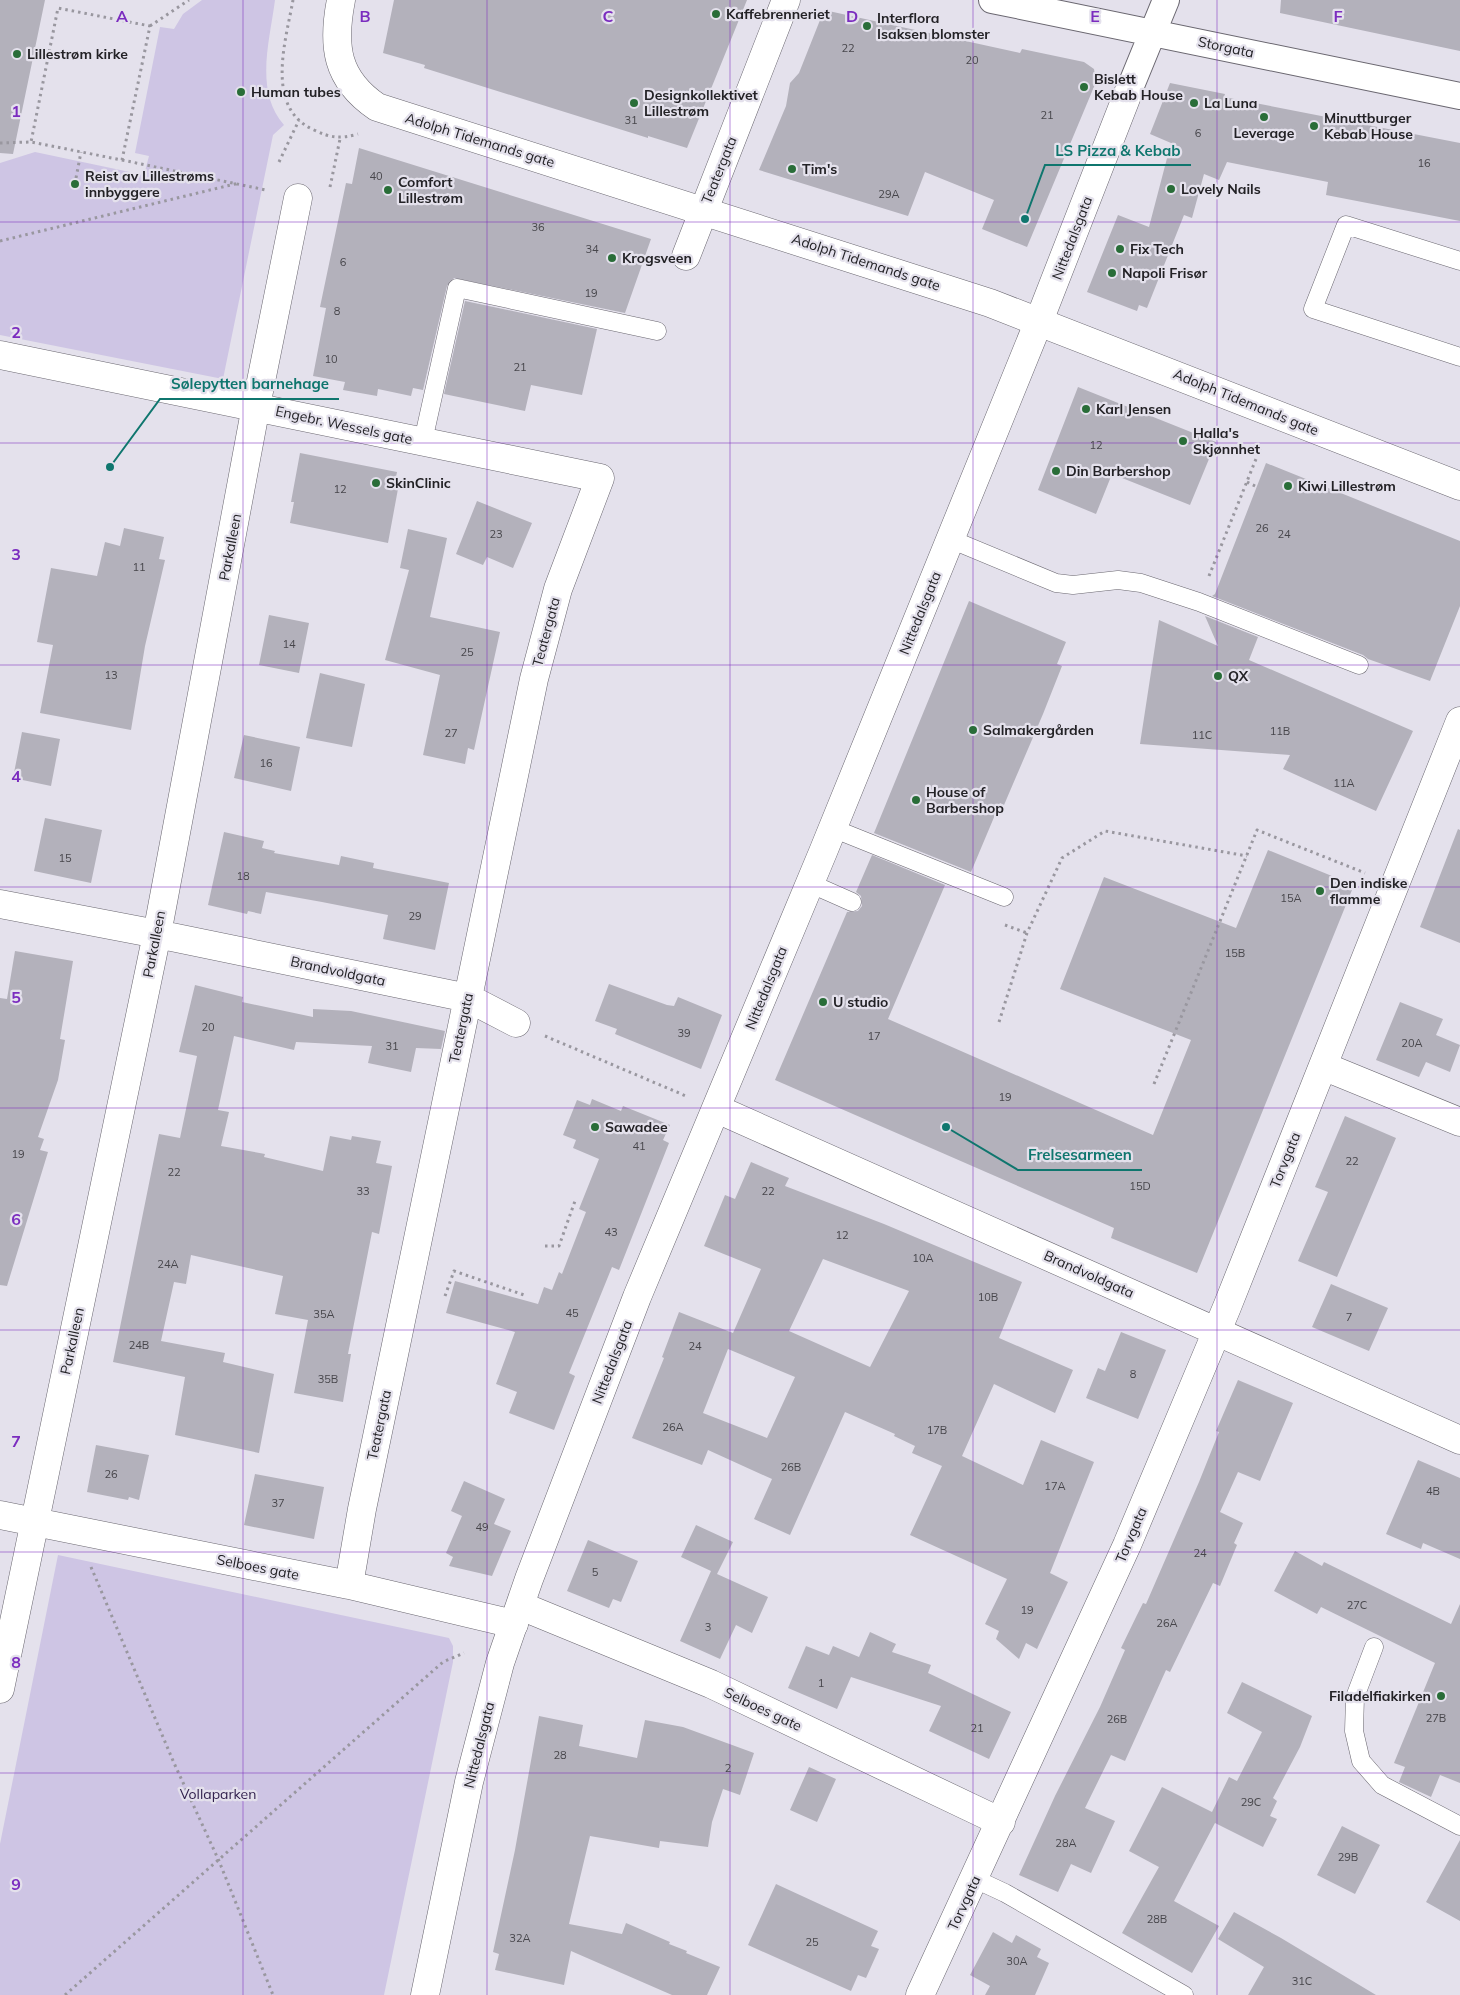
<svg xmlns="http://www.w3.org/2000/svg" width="1460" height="1995" font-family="Mulish,sans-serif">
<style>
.green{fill:#cec5e4}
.building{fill:#b3b1bb;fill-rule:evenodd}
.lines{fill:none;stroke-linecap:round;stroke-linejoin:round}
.service-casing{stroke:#6a6770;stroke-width:19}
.pedestrian-casing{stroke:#6a6770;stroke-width:28}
.minor-casing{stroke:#6a6770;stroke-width:29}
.tertiary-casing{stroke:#6a6770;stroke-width:29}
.secondary-casing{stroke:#6a6770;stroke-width:29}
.path{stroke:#99979f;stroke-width:3;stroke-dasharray:2.5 4;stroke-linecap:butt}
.service{stroke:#fff;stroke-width:18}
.pedestrian{stroke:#fff;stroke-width:26}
.minor{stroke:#fff;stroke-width:28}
.tertiary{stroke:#fff;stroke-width:28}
.secondary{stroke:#fff;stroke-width:28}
.grid{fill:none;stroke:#7b2cbf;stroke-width:1;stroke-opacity:0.55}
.poi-dot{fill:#296d38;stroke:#e4e1ec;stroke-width:2}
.labels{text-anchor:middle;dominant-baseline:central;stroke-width:4.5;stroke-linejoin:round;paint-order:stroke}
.number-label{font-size:11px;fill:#47464b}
.poi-label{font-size:14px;font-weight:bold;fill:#232226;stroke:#e4e1ec;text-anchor:start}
.street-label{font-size:14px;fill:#232226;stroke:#e4e1ec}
.park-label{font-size:14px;fill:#31204d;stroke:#e4e1ec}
.grid-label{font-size:16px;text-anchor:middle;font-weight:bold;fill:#7b2cbf;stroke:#e4e1ec;stroke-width:4.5;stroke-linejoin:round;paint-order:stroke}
.leader{fill:none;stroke:#0f766e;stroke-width:2}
.callout-dot{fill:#0f766e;stroke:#e4e1ec;stroke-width:2}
.callout-label{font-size:15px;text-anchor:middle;font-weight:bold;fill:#0f766e;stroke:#e4e1ec;stroke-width:4.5;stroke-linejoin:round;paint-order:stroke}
</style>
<rect width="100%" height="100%" fill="#e4e1ec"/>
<path class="green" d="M202 0H275C270 40 254 91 284 125L273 135 223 379 0 335V163L35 152 144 175 149 156 135 153 160 27 174 29 183 14Z
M58 1555 449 1638 453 1646V1662L384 1995H0V1844Z"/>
<path class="building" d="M0 0H45L13 154 0 153Z
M394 0H747L687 148 648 136V138L424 68 425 65 383 53Z
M1281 0H1460V51L1280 13Z
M824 10 1020 53 1022 49 1084 62 1094 69 1096 82 1027 247 982 229 994 200 925 172 908 216 759 170 786 106 790 83 799 73Z
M1170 83 1225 94 1224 97 1460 143V221L1326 195 1328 182 1227 162 1219 180 1204 174 1192 218 1184 215 1147 308 1139 305 1137 311 1087 292 1118 215 1149 227 1171 143 1150 134Z
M359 148 651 239 625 313 454 278 447 286 423 390 413 388 411 396 378 389 377 396 343 390 345 382 313 376 326 308 320 307 346 183 352 184Z
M465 301 597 329 582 395 531 385 525 411 444 394Z
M1078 387 1216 442 1190 505 1112 474 1096 514 1038 490Z
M300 453 397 472 396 477 400 478 388 543 290 523 294 502H291Z
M1266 463 1460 541V606L1430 681 1368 659 1363 655 1212 596 1215 594Z
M477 501 532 523 513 568 487 557 483 565 456 554Z
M124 528 164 537 159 559 165 560 145 646 131 730 40 713 53 645 37 642 51 568 97 576 105 542 120 546Z
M408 529 447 538 430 617 500 632 474 750 468 748 465 764 423 755 440 675 385 660 409 570 400 568Z
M969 601 1066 642 1057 664 1062 666 1043 714 1004 805 1000 803 971 872 874 833Z
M269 615 309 623 299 673 259 665Z
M1205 616 1258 637 1249 660 1413 731 1376 811 1283 769 1290 755 1140 744 1159 620 1218 646Z
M320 673 365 684 352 747 306 738Z
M22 732 60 739 51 786 13 778Z
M244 735 300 747 291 791 234 778Z
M45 818 102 830 91 883 34 871Z
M1458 829 1460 830V943L1420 927Z
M224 832 264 841 262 848 275 851 274 853 339 865 341 856 374 863 373 868 449 883 435 950 383 939 388 915 322 902 266 892 261 914 248 911 247 914 208 905Z
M1268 850 1354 885 1197 1273 1111 1238 1114 1228 775 1080 847 912 858 911 862 906 861 896 856 892 872 855 945 885 888 1019 1153 1135 1191 1040 1060 989 1104 877 1236 928Z
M15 951 73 961 60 1039 65 1040 58 1080 38 1137 44 1139 40 1150 48 1152 7 1286 0 1285V998L7 999Z
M609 984 667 1005 674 1006 678 997 722 1015 701 1069 615 1034 617 1029 595 1021Z
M195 985 243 997 242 1002 313 1017V1009L351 1011 445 1031 441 1049 416 1048 411 1072 368 1063 372 1046 296 1042 294 1050 234 1036 218 1110 229 1112 221 1146 265 1154 264 1157 323 1171 330 1136 351 1140 352 1136 381 1141 376 1163 392 1166 379 1234 372 1232 348 1354H351L343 1402 294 1393 308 1320 275 1314 283 1276 191 1255 186 1284 174 1282 161 1341 225 1353 223 1362 274 1374 259 1453 175 1435 185 1377 113 1362 159 1134 180 1138 197 1056 179 1052Z
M1400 1002 1443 1019 1436 1035 1460 1045 1450 1072 1426 1062 1419 1077 1376 1060Z
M592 1099 621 1111 623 1106 670 1125 663 1140 669 1143 619 1270 612 1267 569 1373 575 1376 554 1430 509 1413 517 1392 496 1384 515 1332 446 1313 455 1281 538 1304 544 1287 552 1290 559 1272 562 1274 586 1212 579 1209 599 1159 573 1148 576 1140 563 1135 577 1100 590 1105Z
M1345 1116 1396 1138 1337 1277 1298 1261 1328 1192 1315 1187Z
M751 1162 789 1178 785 1186 884 1224 1022 1282 999 1338 1073 1370 1055 1413 994 1384 962 1456 1023 1485 1041 1440 1094 1462 1050 1573 1068 1582 1037 1649 1026 1643 1019 1659 996 1639 999 1631 985 1624 1007 1579 910 1535 942 1466 912 1453 915 1446 894 1436 895 1434 845 1412 790 1535 754 1519 772 1479 708 1450 702 1465 632 1438 664 1358 662 1357 679 1312 733 1333 761 1269 704 1246 725 1195 735 1199ZM823 1259 909 1291 870 1367 789 1331ZM728 1349 795 1377 767 1438 703 1413Z
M1331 1284 1388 1308 1369 1351 1312 1327Z
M1121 1332 1166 1350 1138 1419 1086 1398 1098 1368 1105 1371Z
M1238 1380 1293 1403 1260 1481 1238 1472 1220 1512 1243 1523 1234 1543 1237 1545 1220 1586 1213 1583 1170 1672 1166 1670 1125 1761 1111 1755 1085 1808 1115 1821 1091 1873 1071 1864 1058 1892 1019 1875 1055 1796 1100 1707 1125 1650 1121 1648 1137 1615 1143 1603 1146 1604 1199 1482 1219 1432 1216 1431Z
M96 1445 149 1455 139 1500 129 1497 128 1500 87 1492Z
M1418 1460 1460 1478V1559L1423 1543 1421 1549 1386 1534Z
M255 1474 324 1487 314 1539 244 1525Z
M464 1481 505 1499 494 1524 511 1531 492 1576 449 1566 453 1557 446 1553 462 1516 451 1511Z
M696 1525 733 1542 717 1574 768 1597 752 1633 736 1625 720 1659 680 1641 711 1571 681 1557Z
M588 1540 638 1561 621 1602 613 1599 609 1608 567 1591Z
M1295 1551 1322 1566 1324 1562 1451 1624 1460 1604V1783L1440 1775 1431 1797 1399 1782 1405 1767 1394 1763 1435 1663 1321 1607 1317 1614 1274 1591Z
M870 1632 896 1644 892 1652 931 1665 928 1673 1011 1712 989 1759 929 1731 941 1706 851 1677 837 1709 788 1688 806 1646 829 1655 833 1646 859 1657Z
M1242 1682 1312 1716 1300 1747 1273 1798 1277 1801 1270 1816 1277 1819 1263 1847 1215 1823 1174 1901 1219 1926 1192 1973 1122 1933 1159 1867 1129 1851 1162 1787 1212 1812 1229 1777 1237 1781 1262 1732 1227 1713Z
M539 1716 583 1725 579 1746 637 1758 645 1720 683 1727 754 1753 740 1795 723 1789 712 1822 708 1847 660 1841 659 1848 590 1836 569 1924 622 1934 626 1923 670 1942 669 1944 687 1951 686 1953 720 1967 707 1995H672L571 1951 564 1985 495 1970 499 1954 493 1952 515 1850Z
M809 1767 836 1779 817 1822 790 1810Z
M1342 1826 1380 1845 1355 1894 1317 1875Z
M1460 1840V1921L1426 1902Z
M776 1884 878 1931 871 1946 879 1949 866 1978 858 1975 851 1991 748 1945Z
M1234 1912 1281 1938 1376 1995H1248L1264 1967 1218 1939Z
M993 1932 1012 1943 1016 1935 1041 1949 1037 1957 1049 1963 1035 1995H985L990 1986 970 1975Z"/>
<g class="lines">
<defs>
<path id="service" d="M1460 261 1346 225 1313 309 1460 357
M423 441 457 288 657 331
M950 539 1056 583 1073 585 1118 580 1141 583 1199 602 1359 665
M832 828 1004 897
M809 883 852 902
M1374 1647 1355 1697 1354 1731 1361 1761 1382 1785 1460 1826
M975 1879 1005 1893 1184 1995"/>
<path id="pedestrian" d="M992 0 1460 96
M1130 88 1166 0"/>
<path id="minor" d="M686 256 786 0
M1039 321 1130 88
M0 355 600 478 558 589 534 679 362 1509 349 1585
M0 904 157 934 468 998 516 1023
M1323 1066 1460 1122
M717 1109 1460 1440
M0 1515 349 1585 514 1624
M521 1606 711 1684 1001 1822
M0 1689 157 934 256 406 298 198
M920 1995 1127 1545 1227 1307 1460 721"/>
<path id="tertiary" d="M425 1995 469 1782 500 1663 529 1579 637 1297 823 852 1039 321"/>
<path id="secondary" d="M341 0C332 46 336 79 377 107L990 303 1460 486"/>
</defs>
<use href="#service" class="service-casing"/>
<use href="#pedestrian" class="pedestrian-casing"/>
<use href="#minor" class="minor-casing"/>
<use href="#tertiary" class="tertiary-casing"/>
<use href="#secondary" class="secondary-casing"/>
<path class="path" d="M293 0C286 40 264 108 314 130 331 138 340 139 358 134
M150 26 189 0
M0 143 31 142 122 160 150 26 58 8 31 142
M122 160 266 190
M279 162 299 120
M76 178 81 152
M330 187 340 139
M0 241 239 183
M1247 482 1257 487
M1209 576 1260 449
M1005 925 1027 933
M999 1022 1027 933 1062 858 1105 831 1247 856
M545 1036 686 1096
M1154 1084 1257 830 1365 873
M545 1246H559L575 1201
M445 1296 454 1271 527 1296
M91 1567 174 1763 219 1861 273 1995
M65 1995 443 1662 464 1653"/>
<use href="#service" class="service"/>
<use href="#pedestrian" class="pedestrian"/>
<use href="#minor" class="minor"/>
<use href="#tertiary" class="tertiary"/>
<use href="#secondary" class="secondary"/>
</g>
<path class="grid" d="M243 0V1995M487 0V1995M730 0V1995M973 0V1995M1217 0V1995M0 222H1460M0 443H1460M0 665H1460M0 887H1460M0 1108H1460M0 1330H1460M0 1552H1460M0 1773H1460"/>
<g class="poi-dot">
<circle cx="716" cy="14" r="5"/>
<circle cx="867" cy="26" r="5"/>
<circle cx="17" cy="54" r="5"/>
<circle cx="1084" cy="87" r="5"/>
<circle cx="241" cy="92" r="5"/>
<circle cx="634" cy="103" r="5"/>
<circle cx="1194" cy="103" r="5"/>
<circle cx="1264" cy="117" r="5"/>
<circle cx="1314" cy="126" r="5"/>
<circle cx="792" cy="169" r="5"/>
<circle cx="75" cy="184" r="5"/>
<circle cx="1171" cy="189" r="5"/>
<circle cx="388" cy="190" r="5"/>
<circle cx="1120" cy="249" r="5"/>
<circle cx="612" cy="258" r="5"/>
<circle cx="1112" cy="273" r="5"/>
<circle cx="1086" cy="409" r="5"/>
<circle cx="1183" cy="441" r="5"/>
<circle cx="1056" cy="471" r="5"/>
<circle cx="376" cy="483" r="5"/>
<circle cx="1288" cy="486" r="5"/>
<circle cx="1218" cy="676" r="5"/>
<circle cx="973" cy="730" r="5"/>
<circle cx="916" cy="800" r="5"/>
<circle cx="1320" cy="891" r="5"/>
<circle cx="823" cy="1002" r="5"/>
<circle cx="595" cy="1127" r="5"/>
<circle cx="1441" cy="1696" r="5"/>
</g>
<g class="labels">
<g class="number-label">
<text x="848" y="48">22</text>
<text x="972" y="60">20</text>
<text x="1047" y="115">21</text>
<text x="631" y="120">31</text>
<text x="1198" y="133">6</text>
<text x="1424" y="163">16</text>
<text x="376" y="176">40</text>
<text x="889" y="194">29A</text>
<text x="538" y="227">36</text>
<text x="592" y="249">34</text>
<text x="343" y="262">6</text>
<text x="591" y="293">19</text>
<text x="337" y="311">8</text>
<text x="331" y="359">10</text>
<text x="520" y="367">21</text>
<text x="1096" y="445">12</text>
<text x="340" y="489">12</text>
<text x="1262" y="528">26</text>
<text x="496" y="534">23</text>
<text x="1284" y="534">24</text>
<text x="139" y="567">11</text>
<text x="289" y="644">14</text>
<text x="467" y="652">25</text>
<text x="111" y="675">13</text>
<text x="1280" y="731">11B</text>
<text x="451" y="733">27</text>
<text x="1202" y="735">11C</text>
<text x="266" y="763">16</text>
<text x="1344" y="783">11A</text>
<text x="65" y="858">15</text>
<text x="243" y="876">18</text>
<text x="1291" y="898">15A</text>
<text x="415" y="916">29</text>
<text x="1235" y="953">15B</text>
<text x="208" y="1027">20</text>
<text x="684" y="1033">39</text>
<text x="874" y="1036">17</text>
<text x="1412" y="1043">20A</text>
<text x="392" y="1046">31</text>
<text x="1005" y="1097">19</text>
<text x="639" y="1146">41</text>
<text x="18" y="1154">19</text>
<text x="1352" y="1161">22</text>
<text x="174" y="1172">22</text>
<text x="1140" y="1186">15D</text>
<text x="363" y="1191">33</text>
<text x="768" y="1191">22</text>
<text x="611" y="1232">43</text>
<text x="842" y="1235">12</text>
<text x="923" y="1258">10A</text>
<text x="168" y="1264">24A</text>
<text x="988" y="1297">10B</text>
<text x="572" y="1313">45</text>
<text x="324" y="1314">35A</text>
<text x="1349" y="1317">7</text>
<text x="139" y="1345">24B</text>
<text x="695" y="1346">24</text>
<text x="1133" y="1374">8</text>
<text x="328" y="1379">35B</text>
<text x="673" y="1427">26A</text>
<text x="937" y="1430">17B</text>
<text x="791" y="1467">26B</text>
<text x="111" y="1474">26</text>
<text x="1055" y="1486">17A</text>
<text x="1433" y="1491">4B</text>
<text x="278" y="1503">37</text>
<text x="482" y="1527">49</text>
<text x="1200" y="1553">24</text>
<text x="595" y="1572">5</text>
<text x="1357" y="1605">27C</text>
<text x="1027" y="1610">19</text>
<text x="1167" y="1623">26A</text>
<text x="708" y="1627">3</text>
<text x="821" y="1683">1</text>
<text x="1436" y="1718">27B</text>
<text x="1117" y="1719">26B</text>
<text x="977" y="1728">21</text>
<text x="560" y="1755">28</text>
<text x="728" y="1768">2</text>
<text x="1251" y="1802">29C</text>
<text x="1066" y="1843">28A</text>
<text x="1348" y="1857">29B</text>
<text x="1157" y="1919">28B</text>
<text x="520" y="1938">32A</text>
<text x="812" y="1942">25</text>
<text x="1017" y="1961">30A</text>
<text x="1302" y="1981">31C</text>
</g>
<g class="poi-label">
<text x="726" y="14">Kaffebrenneriet</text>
<text x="877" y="18">Interflora<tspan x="877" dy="16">Isaksen blomster</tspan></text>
<text x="27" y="54">Lillestrøm kirke</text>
<text x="1094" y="79">Bislett<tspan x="1094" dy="16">Kebab House</tspan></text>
<text x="251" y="92">Human tubes</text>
<text x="644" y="95">Designkollektivet<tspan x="644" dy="16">Lillestrøm</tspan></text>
<text x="1204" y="103">La Luna</text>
<text x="1324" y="118">Minuttburger<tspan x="1324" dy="16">Kebab House</tspan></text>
<text x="1264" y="133" text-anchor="middle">Leverage</text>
<text x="802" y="169">Tim's</text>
<text x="85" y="176">Reist av Lillestrøms<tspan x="85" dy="16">innbyggere</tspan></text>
<text x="398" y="182">Comfort<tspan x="398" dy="16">Lillestrøm</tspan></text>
<text x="1181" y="189">Lovely Nails</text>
<text x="1130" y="249">Fix Tech</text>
<text x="622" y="258">Krogsveen</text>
<text x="1122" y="273">Napoli Frisør</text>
<text x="1096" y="409">Karl Jensen</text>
<text x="1193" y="433">Halla's<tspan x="1193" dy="16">Skjønnhet</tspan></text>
<text x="1066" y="471">Din Barbershop</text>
<text x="386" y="483">SkinClinic</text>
<text x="1298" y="486">Kiwi Lillestrøm</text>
<text x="1228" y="676">QX</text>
<text x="983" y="730">Salmakergården</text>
<text x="926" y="792">House of<tspan x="926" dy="16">Barbershop</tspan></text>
<text x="1330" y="883">Den indiske<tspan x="1330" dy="16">flamme</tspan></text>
<text x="833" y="1002">U studio</text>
<text x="605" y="1127">Sawadee</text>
<text x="1431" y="1696" text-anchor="end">Filadelfiakirken</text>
</g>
<g class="street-label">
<text transform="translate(1226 47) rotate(12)">Storgata</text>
<text transform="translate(480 140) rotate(17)">Adolph Tidemands gate</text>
<text transform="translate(719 170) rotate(-68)">Teatergata</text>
<text transform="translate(1072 238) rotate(-69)">Nittedalsgata</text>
<text transform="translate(866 262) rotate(18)">Adolph Tidemands gate</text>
<text transform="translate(1246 402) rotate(22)">Adolph Tidemands gate</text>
<text transform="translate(344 425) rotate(12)">Engebr. Wessels gate</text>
<text transform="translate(230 547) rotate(-79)">Parkalleen</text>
<text transform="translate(920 613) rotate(-68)">Nittedalsgata</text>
<text transform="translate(546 632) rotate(-75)">Teatergata</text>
<text transform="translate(154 944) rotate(-79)">Parkalleen</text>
<text transform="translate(338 971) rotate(12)">Brandvoldgata</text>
<text transform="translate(766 988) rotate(-68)">Nittedalsgata</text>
<text transform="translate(461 1028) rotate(-78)">Teatergata</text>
<text transform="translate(1285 1160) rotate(-68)">Torvgata</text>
<text transform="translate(1089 1274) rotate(24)">Brandvoldgata</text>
<text transform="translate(72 1341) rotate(-78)">Parkalleen</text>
<text transform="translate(612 1362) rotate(-69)">Nittedalsgata</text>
<text transform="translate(379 1425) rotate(-78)">Teatergata</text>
<text transform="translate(1131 1535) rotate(-67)">Torvgata</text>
<text transform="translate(258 1567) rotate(11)">Selboes gate</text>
<text transform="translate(763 1709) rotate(25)">Selboes gate</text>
<text transform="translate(479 1745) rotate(-76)">Nittedalsgata</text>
<text transform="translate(964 1903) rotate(-65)">Torvgata</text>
</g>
<g class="park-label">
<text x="218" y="1794">Vollaparken</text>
</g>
</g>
<g class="grid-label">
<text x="122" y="22">A</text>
<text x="365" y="22">B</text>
<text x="608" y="22">C</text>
<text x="852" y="22">D</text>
<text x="1095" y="22">E</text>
<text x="1338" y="22">F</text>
<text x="16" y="117">1</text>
<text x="16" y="338">2</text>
<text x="16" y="560">3</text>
<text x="16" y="782">4</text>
<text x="16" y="1003">5</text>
<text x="16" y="1225">6</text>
<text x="16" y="1447">7</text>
<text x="16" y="1668">8</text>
<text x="16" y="1890">9</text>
</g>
<path class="leader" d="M1025 219L1045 165H1191M110 467L160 399H339M946 1127L1018 1170H1142"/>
<g class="callout-dot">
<circle cx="1025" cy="219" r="5"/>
<circle cx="110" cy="467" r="5"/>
<circle cx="946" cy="1127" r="5"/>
</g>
<g class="callout-label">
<text x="1118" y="156">LS Pizza &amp; Kebab</text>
<text x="250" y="389">Sølepytten barnehage</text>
<text x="1080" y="1160">Frelsesarmeen</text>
</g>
</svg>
